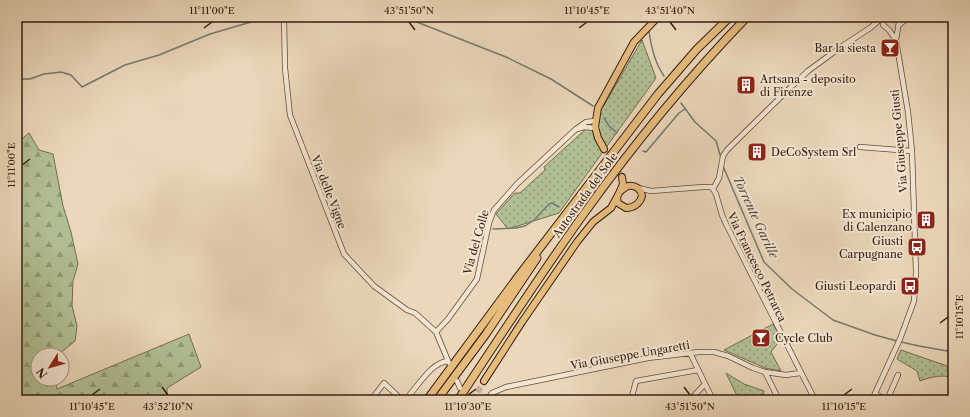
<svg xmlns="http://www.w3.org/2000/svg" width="970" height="417" font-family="'Libre Caslon Text',serif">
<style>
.green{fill:url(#green-dots);stroke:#746e52}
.forest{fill:url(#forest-firs);stroke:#746e52}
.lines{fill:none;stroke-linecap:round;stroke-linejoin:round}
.stream{stroke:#727a74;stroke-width:1.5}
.major-tunnel{stroke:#c7b298;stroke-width:6;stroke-dasharray:6 3;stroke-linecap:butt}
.minor-casing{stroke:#644c3a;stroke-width:6}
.major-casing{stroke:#371e10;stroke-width:8}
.highway-casing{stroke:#371e10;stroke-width:9}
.minor{stroke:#f2e5d2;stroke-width:4.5}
.major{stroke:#e6bc7d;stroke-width:6}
.highway{stroke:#e6bc7d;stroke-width:7}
.ticks{fill:none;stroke:#371e10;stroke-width:1.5}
.labels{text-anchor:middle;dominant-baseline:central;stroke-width:4;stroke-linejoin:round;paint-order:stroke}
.poi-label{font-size:11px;fill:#371e10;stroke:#f2e5d2;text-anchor:end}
.street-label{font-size:11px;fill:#371e10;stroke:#f2e5d2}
.water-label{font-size:12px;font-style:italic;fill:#554c42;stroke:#f2e5d2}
.neatline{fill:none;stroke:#371e10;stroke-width:1.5}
.ticks-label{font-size:10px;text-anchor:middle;fill:#371e10}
</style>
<defs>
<pattern id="green-dots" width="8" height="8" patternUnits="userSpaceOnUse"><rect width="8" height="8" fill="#b1bf94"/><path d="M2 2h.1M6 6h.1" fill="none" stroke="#919b77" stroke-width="1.8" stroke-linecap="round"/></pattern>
<pattern id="forest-firs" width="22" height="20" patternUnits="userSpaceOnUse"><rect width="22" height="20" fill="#b1bf94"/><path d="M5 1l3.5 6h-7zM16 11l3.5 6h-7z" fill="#919b77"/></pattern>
</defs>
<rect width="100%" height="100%" fill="#ebd7ba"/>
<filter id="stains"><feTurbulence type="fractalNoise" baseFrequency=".005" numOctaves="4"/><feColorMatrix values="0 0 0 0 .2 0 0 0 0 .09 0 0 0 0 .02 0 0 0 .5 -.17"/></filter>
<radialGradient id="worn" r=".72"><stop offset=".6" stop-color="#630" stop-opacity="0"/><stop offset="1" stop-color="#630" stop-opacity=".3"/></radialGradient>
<path class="green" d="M642 40 656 78 559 213 508 229 496 214 515 193H520L545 170 544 167 588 127 604 105Z
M773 324 781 339 771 352 781 371 765 368 724 350Z
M901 350 950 367H953V378C943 374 930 377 920 381L917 371 897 359Z
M726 373 744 384 764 391 762 400H739Z"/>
<path class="forest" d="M29 133 39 150 53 154 63 206 71 232 78 264 73 281 72 306 77 326 75 341 58 355H38V379H56L57 389 189 334 201 367 167 388V400H17V143Z"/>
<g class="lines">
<path class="stream" d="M404 17 506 57 551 79 593 106
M647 17 648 25
M649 31C651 47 655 63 664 76
M17 79H30L44 74 61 72 71 75 82 87 125 65 159 55 210 34 251 22 276 17
M681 103 695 122 716 141 721 158
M604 118 609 126 617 133
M643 151 646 152 679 113 685 109
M723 166 764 262 792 289 833 320 875 335 897 341
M493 229 516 228 525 226 534 220 549 204 552 203 559 207
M901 342 919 346 953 352"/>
<path class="major-tunnel" d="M604 149 622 177
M473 400 484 381"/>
<defs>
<path id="minor" d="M284 17 285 68 290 115 344 254 374 286 407 310 415 313 436 332 449 363
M284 18 292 17
M883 18V25L889 30 896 40
M899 25 909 17
M577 129 584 127 596 128
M860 147 912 151
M638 188 651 191 703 187H711L713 189
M713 189 719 178 723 156 727 150 792 86 808 71 838 49 870 28 883 17
M713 189 716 194 722 215 727 226 815 400
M436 332 448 319 477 279 489 223 494 210 517 184 576 129 586 122 595 121
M690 353 713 400
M765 372 779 400
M457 381 460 388
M875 394 887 400
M371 400 384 383 402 400
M405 400C417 388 431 362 448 361
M487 400 492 393 506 387 648 358 699 352H714L728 356 753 368 765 372 786 375 800 373
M631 400 636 381 698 370
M690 400 705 384
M872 400 900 339 914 301 916 272 912 151 908 112 896 40 899 22 898 17
M887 400 898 375"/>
<path id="major" d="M604 149 598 138 595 127 598 108 634 42 658 17
M628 186C636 185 641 189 642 196 640 204 633 208 626 208L618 203C615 194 621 190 628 186Z
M620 191 623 184 622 177
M484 381 522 322 577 242 593 222 611 208 617 197"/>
<path id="highway" d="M427 400 517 278 658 94 697 49 730 17
M437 400 486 334 537 258
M458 400C499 338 540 275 583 215 633 145 688 78 747 17"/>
</defs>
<use href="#minor" class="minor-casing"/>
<use href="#major" class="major-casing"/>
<use href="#highway" class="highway-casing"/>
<use href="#minor" class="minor"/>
<use href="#major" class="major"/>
<use href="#highway" class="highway"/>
</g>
<path class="ticks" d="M409 22 415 30M670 22 676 30M204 28 212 22M579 28 587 22M22 165 30 159M940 323 948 317M162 387 168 395M684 387 690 395M92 395 100 389M468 395 476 389M844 395 852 389"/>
<defs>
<symbol id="bar-square" viewBox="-11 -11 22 22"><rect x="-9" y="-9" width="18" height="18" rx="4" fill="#8f2418" stroke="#f2e5d2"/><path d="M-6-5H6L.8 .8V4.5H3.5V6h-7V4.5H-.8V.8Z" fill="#fff"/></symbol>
<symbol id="building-square" viewBox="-11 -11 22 22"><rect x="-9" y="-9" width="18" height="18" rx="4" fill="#8f2418" stroke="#f2e5d2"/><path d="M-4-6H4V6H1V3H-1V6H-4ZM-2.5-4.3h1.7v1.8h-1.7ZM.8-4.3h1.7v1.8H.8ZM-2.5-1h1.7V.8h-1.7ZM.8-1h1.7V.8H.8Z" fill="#fff"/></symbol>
<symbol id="bus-square" viewBox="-11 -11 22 22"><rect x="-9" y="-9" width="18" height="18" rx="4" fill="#8f2418" stroke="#f2e5d2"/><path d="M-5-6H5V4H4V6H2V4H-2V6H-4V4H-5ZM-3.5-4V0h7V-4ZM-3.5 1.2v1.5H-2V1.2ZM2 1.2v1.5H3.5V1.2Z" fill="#fff"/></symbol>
</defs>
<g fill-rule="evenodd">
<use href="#bar-square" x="879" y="37" width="22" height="22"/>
<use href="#building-square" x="735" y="74" width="22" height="22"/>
<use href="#building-square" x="746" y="141" width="22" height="22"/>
<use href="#building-square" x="915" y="209" width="22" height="22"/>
<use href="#bus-square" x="906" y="236" width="22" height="22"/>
<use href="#bus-square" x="899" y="275" width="22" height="22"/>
<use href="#bar-square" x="750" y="327" width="22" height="22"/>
</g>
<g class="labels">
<g class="poi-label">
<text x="876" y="48">Bar la siesta</text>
<text x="760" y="79" text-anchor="start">Artsana - deposito<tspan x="760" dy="13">di Firenze</tspan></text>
<text x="771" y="152" text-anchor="start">DeCoSystem Srl</text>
<text x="912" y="214">Ex municipio<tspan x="912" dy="13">di Calenzano</tspan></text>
<text x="903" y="241">Giusti<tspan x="903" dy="13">Carpugnane</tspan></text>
<text x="896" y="286">Giusti Leopardi</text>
<text x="775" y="338" text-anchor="start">Cycle Club</text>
</g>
<g class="street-label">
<text transform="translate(899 141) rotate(-95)">Via Giuseppe Giusti</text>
<text transform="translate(329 192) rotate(69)">Via delle Vigne</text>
<text transform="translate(585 195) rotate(-54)">Autostrada del Sole</text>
<text transform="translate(476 242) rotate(-74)">Via del Colle</text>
<text transform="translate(757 267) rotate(64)">Via Francesco Petrarca</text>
<text transform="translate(630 355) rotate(-10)">Via Giuseppe Ungaretti</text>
</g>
<g class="water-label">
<text transform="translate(756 217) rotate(65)">Torrente Garille</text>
</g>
</g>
<rect width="970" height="417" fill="none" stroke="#ebd7ba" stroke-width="44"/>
<g transform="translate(50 367) rotate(233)"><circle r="19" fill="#f2e5d2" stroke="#a79584"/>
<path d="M0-3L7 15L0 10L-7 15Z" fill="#8f2418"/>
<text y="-6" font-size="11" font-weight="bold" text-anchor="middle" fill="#371e10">N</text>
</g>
<rect x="22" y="22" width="926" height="373" class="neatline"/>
<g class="ticks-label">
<text x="212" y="14">11°11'00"E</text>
<text x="409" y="14">43°51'50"N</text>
<text x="587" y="14">11°10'45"E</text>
<text x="670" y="14">43°51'40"N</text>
<text transform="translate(11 165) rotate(-90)" y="4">11°11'00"E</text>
<text transform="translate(959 317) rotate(-90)" y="4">11°10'15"E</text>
<text x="92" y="410">11°10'45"E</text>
<text x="168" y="410">43°52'10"N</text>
<text x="468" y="410">11°10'30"E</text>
<text x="690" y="410">43°51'50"N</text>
<text x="844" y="410">11°10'15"E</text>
</g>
<rect width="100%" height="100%" filter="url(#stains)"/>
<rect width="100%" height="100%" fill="url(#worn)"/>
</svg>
